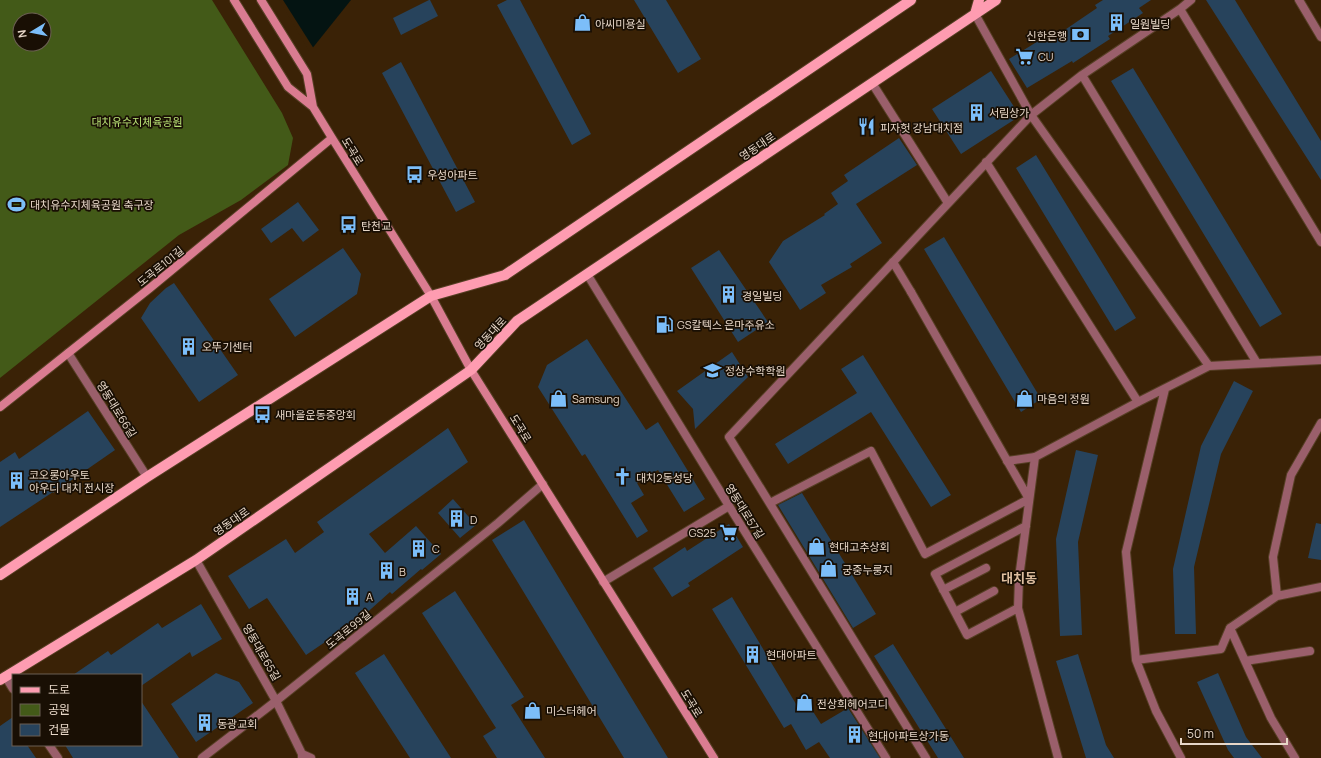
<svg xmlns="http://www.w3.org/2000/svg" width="1321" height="758" font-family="Manrope,'Noto Sans KR',sans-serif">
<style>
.green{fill:#435a18;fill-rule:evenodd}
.water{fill:#041412}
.pier{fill:#3a2206}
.building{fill:#27435c}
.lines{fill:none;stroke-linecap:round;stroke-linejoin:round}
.lane-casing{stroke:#563f25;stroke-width:10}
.street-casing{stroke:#563f25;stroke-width:10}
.secondary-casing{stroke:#563f25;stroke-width:10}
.primary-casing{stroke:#563f25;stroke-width:12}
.lane{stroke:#9a5f6b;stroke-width:8}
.street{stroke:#9a5f6b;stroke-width:8}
.secondary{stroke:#da7c91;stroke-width:8}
.primary{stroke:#fe9cb1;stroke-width:10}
.labels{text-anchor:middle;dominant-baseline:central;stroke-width:3.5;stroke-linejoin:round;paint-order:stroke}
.poi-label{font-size:11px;fill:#e7d7c8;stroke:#190f04;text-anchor:start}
.park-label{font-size:11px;fill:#b9e376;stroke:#190f04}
.street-label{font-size:11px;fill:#e7d7c8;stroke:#190f04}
.quarter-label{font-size:13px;font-weight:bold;fill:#ddbe9f;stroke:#190f04}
</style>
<rect width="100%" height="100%" fill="#3a2206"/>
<path class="green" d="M0 0H212L282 113 293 138 288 165 241 200 179 235 0 378ZM20 20H44V44H20Z"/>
<path class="water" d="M281 0H351L311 50Z"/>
<path class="pier" d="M279 0H283L314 49 312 51H309Z"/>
<path class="building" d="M429 0H430L438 16 401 35 393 18Z
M507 0H520L591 134 572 145 497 5Z
M634 0H666L701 59 678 73Z
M1103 0H1151L1139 8 1143 13 1108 36 1110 39 1073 63 1072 61 1027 88 1009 59 1048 35 1050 40 1097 8 1095 5Z
M1206 0H1235L1321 141V180Z
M401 62 475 202 456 212 382 73Z
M1133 68 1282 314 1260 327 1111 81Z
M991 71 1020 116 961 154 932 109Z
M899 138 917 165 856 204 882 243 850 264 852 267 821 285 826 293 800 310 769 262 783 241 825 215 824 214 838 204 831 193 848 181 844 175Z
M1036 155 1136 318 1115 331 1016 168Z
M298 202 319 230 303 242 292 228 271 243 261 229Z
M944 237 1041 399 1021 412 924 249Z
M343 248 361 274 357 294 295 337 269 299Z
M719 250 768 322 738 342 691 268Z
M174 283 238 375 199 402 141 318 150 303 166 288Z
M587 339 646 430 658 422 705 499 684 512 658 470 637 483 644 495 631 503 648 531 637 538 585 454 582 456 538 387 547 365Z
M732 352 748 377 695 429 693 409 677 391Z
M863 355 951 495 931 507 871 412 788 464 775 444 857 393 841 369Z
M1234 381 1253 391 1221 454 1194 567 1196 634H1175L1173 569 1201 446Z
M88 411 115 450 53 493V492L0 527V462L15 452 19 459Z
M448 428 468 462 369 534 385 553 416 526 441 554 422 570 421 569 392 594 390 592 362 617 306 655 267 598 249 609 228 576 286 539 295 553 324 532 317 522Z
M1076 450 1098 455 1078 542 1082 635 1060 636 1056 539Z
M802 493 876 614 853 628 778 505Z
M453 499 476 525 460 538 438 513Z
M524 520 597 641 668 758H624L563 657 492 540Z
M1316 523 1321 524V560L1308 558Z
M729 524 743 547 688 583 690 586 672 597 653 568 685 547 687 551Z
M455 591 524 697 511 705 545 758H497L483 736 496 728 422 613Z
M732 597 796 704 805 699 821 724 848 708 880 758H830L819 742 806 750 791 724 784 728 712 609Z
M201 604 222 639 192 657 190 652 141 686V675H73L108 651 111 655 158 623 162 628Z
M893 644 964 758H938L874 656Z
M384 654 451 758H410L355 673Z
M1078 654 1106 745 1114 758H1086L1056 661Z
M216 673 239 682 253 703 196 742 171 704Z
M1218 673 1246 737 1262 758H1234L1228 750 1197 682Z
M141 701 179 758H73L65 745H141Z
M13 717V745H27L36 758H0V726Z"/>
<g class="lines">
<defs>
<path id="lane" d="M1299 0 1321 37
M1180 9 1321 242
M975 14 1031 115 1209 366 1138 402 1035 457 1019 578 1018 608 1058 758
M1082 75 1257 363
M872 83 948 203
M986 162 1138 402
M1209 366 1321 360
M1165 389 1126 552 1136 660 1156 711 1181 758
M770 503 871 451 925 554 1029 499 911 292
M943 590 986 568
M1277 596 1273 557 1291 475 1321 423
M1018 608 967 635 935 574 1026 526
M955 612 994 591
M1230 628 1277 596 1321 587
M1136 660 1221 649 1230 628 1271 718 1295 758
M1245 661 1310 651
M926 758 729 437 1031 115 1082 75 1180 9 1191 0"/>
<path id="street" d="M893 262 911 292
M587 274 737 519 886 758
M68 353 147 477
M1007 461 1035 457
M196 560 276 701 302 754V758
M603 582 729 506
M5 676 13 689
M49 745 58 758
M302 754 311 758
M202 758 276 701 498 523 543 484"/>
<path id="secondary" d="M234 0 288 87 313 107
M261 0 307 74 313 107 332 138 431 296 471 370 714 758
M0 407 150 288 332 138"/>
<path id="primary" d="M975 14 979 0
M0 575 147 477 431 296 505 275 911 0
M0 680 196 560 471 370 517 321 996 0"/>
</defs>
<use href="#lane" class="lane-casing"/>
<use href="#street" class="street-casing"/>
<use href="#secondary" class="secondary-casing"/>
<use href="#primary" class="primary-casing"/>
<use href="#lane" class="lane"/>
<use href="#street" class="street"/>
<use href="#secondary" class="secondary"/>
<use href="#primary" class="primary"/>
</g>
<defs>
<symbol id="shop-bare" viewBox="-9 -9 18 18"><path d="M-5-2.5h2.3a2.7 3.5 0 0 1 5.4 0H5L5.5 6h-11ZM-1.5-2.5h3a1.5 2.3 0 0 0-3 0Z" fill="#7cbef9" stroke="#190f04" stroke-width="2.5" paint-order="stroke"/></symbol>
<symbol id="building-bare" viewBox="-9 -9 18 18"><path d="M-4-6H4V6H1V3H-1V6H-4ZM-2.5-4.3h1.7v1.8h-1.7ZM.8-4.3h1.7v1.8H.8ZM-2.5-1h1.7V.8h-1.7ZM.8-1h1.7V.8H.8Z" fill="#7cbef9" stroke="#190f04" stroke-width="2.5" paint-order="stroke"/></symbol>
<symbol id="bank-bare" viewBox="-9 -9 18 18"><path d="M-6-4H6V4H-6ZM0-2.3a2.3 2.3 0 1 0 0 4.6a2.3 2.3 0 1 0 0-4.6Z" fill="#7cbef9" stroke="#190f04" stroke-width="2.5" paint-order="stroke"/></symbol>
<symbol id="supermarket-bare" viewBox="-9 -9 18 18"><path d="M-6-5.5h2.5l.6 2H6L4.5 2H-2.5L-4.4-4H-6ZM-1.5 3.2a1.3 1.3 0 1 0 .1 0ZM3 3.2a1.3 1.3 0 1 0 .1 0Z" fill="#7cbef9" stroke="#190f04" stroke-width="2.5" paint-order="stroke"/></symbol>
<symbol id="restaurant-bare" viewBox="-9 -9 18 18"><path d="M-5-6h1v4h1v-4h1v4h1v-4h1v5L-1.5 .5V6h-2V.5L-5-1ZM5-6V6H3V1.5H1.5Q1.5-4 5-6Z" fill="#7cbef9" stroke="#190f04" stroke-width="2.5" paint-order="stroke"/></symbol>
<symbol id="bus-bare" viewBox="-9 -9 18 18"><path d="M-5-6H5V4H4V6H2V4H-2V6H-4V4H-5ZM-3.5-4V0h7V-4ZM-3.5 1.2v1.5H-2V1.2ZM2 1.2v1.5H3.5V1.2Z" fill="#7cbef9" stroke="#190f04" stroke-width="2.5" paint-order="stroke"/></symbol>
<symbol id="stadium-bare" viewBox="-9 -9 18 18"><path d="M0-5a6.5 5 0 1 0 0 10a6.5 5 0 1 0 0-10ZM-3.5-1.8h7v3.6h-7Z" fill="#7cbef9" stroke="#190f04" stroke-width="2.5" paint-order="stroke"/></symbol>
<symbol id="fuel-bare" viewBox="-9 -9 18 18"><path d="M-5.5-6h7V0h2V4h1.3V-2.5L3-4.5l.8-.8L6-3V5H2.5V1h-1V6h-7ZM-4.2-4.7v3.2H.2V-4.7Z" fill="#7cbef9" stroke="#190f04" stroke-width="2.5" paint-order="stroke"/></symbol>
<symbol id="school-bare" viewBox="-9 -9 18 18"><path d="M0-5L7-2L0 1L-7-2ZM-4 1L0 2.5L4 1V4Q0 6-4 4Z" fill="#7cbef9" stroke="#190f04" stroke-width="2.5" paint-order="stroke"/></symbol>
<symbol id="church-bare" viewBox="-9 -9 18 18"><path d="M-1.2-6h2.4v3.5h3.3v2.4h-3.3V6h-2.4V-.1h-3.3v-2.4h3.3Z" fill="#7cbef9" stroke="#190f04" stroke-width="2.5" paint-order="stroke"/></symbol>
</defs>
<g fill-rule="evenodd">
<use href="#shop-bare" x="570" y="10" width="25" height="25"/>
<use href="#building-bare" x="1104" y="10" width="25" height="25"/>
<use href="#bank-bare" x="1068" y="22" width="25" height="25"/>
<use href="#supermarket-bare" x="1012" y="44" width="25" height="25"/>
<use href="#building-bare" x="964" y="100" width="25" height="25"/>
<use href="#restaurant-bare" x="854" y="114" width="25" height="25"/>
<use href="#bus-bare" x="402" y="162" width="25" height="25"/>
<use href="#stadium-bare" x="4" y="192" width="25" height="25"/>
<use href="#bus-bare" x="336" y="212" width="25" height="25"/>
<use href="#building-bare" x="716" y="282" width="25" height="25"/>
<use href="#fuel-bare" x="652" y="312" width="25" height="25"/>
<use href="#building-bare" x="176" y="334" width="25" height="25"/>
<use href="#school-bare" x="700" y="358" width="25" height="25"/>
<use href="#shop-bare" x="546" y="386" width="25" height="25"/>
<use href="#shop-bare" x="1012" y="386" width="25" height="25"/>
<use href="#bus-bare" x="250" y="402" width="25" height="25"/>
<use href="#church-bare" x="610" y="464" width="25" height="25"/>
<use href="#building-bare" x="4" y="468" width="25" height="25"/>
<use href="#building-bare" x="444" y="506" width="25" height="25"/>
<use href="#supermarket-bare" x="716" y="520" width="25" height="25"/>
<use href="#shop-bare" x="804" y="534" width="25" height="25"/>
<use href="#building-bare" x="406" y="536" width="25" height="25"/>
<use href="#shop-bare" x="816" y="556" width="25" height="25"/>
<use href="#building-bare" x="374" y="558" width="25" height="25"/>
<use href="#building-bare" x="340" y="584" width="25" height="25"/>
<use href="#building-bare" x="740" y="642" width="25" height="25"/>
<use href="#shop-bare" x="792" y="690" width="25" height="25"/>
<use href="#shop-bare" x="520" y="698" width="25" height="25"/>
<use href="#building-bare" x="192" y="710" width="25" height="25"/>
<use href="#building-bare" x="842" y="722" width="25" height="25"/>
</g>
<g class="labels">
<g class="poi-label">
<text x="595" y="23">아씨미용실</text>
<text x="1130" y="23">일원빌딩</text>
<text x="1067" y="35" text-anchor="end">신한은행</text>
<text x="1038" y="56">CU</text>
<text x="989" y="112">서림상가</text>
<text x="880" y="127">피자헛 강남대치점</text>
<text x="427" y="174">우성아파트</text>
<text x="30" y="204">대치유수지체육공원 축구장</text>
<text x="361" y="225">탄천교</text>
<text x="742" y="295">경일빌딩</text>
<text x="677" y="324">GS칼텍스 은마주유소</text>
<text x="202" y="346">오뚜기센터</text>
<text x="725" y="370">정상수학학원</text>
<text x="572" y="398">Samsung</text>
<text x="1037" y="398">마음의 정원</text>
<text x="275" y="414">새마을운동중앙회</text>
<text x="29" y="474">코오롱아우토<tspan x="29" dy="13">아우디 대치 전시장</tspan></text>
<text x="636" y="477">대치2동성당</text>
<text x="470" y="519">D</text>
<text x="716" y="532" text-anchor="end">GS25</text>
<text x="829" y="546">현대고추상회</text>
<text x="432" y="548">C</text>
<text x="842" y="569">궁중누룽지</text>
<text x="399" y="571">B</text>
<text x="366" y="596">A</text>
<text x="766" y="654">현대아파트</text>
<text x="817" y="703">전상희헤어코디</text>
<text x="546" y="710">미스터헤어</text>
<text x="217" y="723">동광교회</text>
<text x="868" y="735">현대아파트상가동</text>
</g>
<g class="park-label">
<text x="137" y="121">대치유수지체육공원</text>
</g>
<g class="street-label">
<text transform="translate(757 146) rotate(-34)">영동대로</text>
<text transform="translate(353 151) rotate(58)">도곡로</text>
<text transform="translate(160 266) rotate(-39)">도곡로101길</text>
<text transform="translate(490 333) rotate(-47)">영동대로</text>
<text transform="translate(117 409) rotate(58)">영동대로66길</text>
<text transform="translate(521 428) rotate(58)">도곡로</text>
<text transform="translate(745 511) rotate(58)">영동대로57길</text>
<text transform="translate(231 521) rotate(-35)">영동대로</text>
<text transform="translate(348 629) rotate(-39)">도곡로99길</text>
<text transform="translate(262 652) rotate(60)">영동대로65길</text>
<text transform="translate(692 703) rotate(58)">도곡로</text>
</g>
<g class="quarter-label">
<text x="1019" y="578">대치동</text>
</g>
</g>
<rect x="12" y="674" width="130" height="72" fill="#190f04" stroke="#6b5f52"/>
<rect x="20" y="687" width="20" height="6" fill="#fe9cb1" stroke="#6b5f52"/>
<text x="48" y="694" font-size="12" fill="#e7d7c8">도로</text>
<rect x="20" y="704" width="20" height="12" fill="#435a18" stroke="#6b5f52"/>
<text x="48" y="714" font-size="12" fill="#e7d7c8">공원</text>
<rect x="20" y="724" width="20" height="12" fill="#27435c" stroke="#6b5f52"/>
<text x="48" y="734" font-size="12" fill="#e7d7c8">건물</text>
<g transform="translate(32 32) rotate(260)"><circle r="19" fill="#190f04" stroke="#6b5f52"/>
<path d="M0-3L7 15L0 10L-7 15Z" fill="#7cbef9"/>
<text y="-6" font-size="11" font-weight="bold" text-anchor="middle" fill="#e7d7c8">N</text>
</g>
<path d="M1181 738v6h106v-6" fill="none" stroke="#e7d7c8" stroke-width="2"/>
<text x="1187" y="738" font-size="12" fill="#e7d7c8" stroke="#190f04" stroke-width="3" paint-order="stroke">50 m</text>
</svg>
